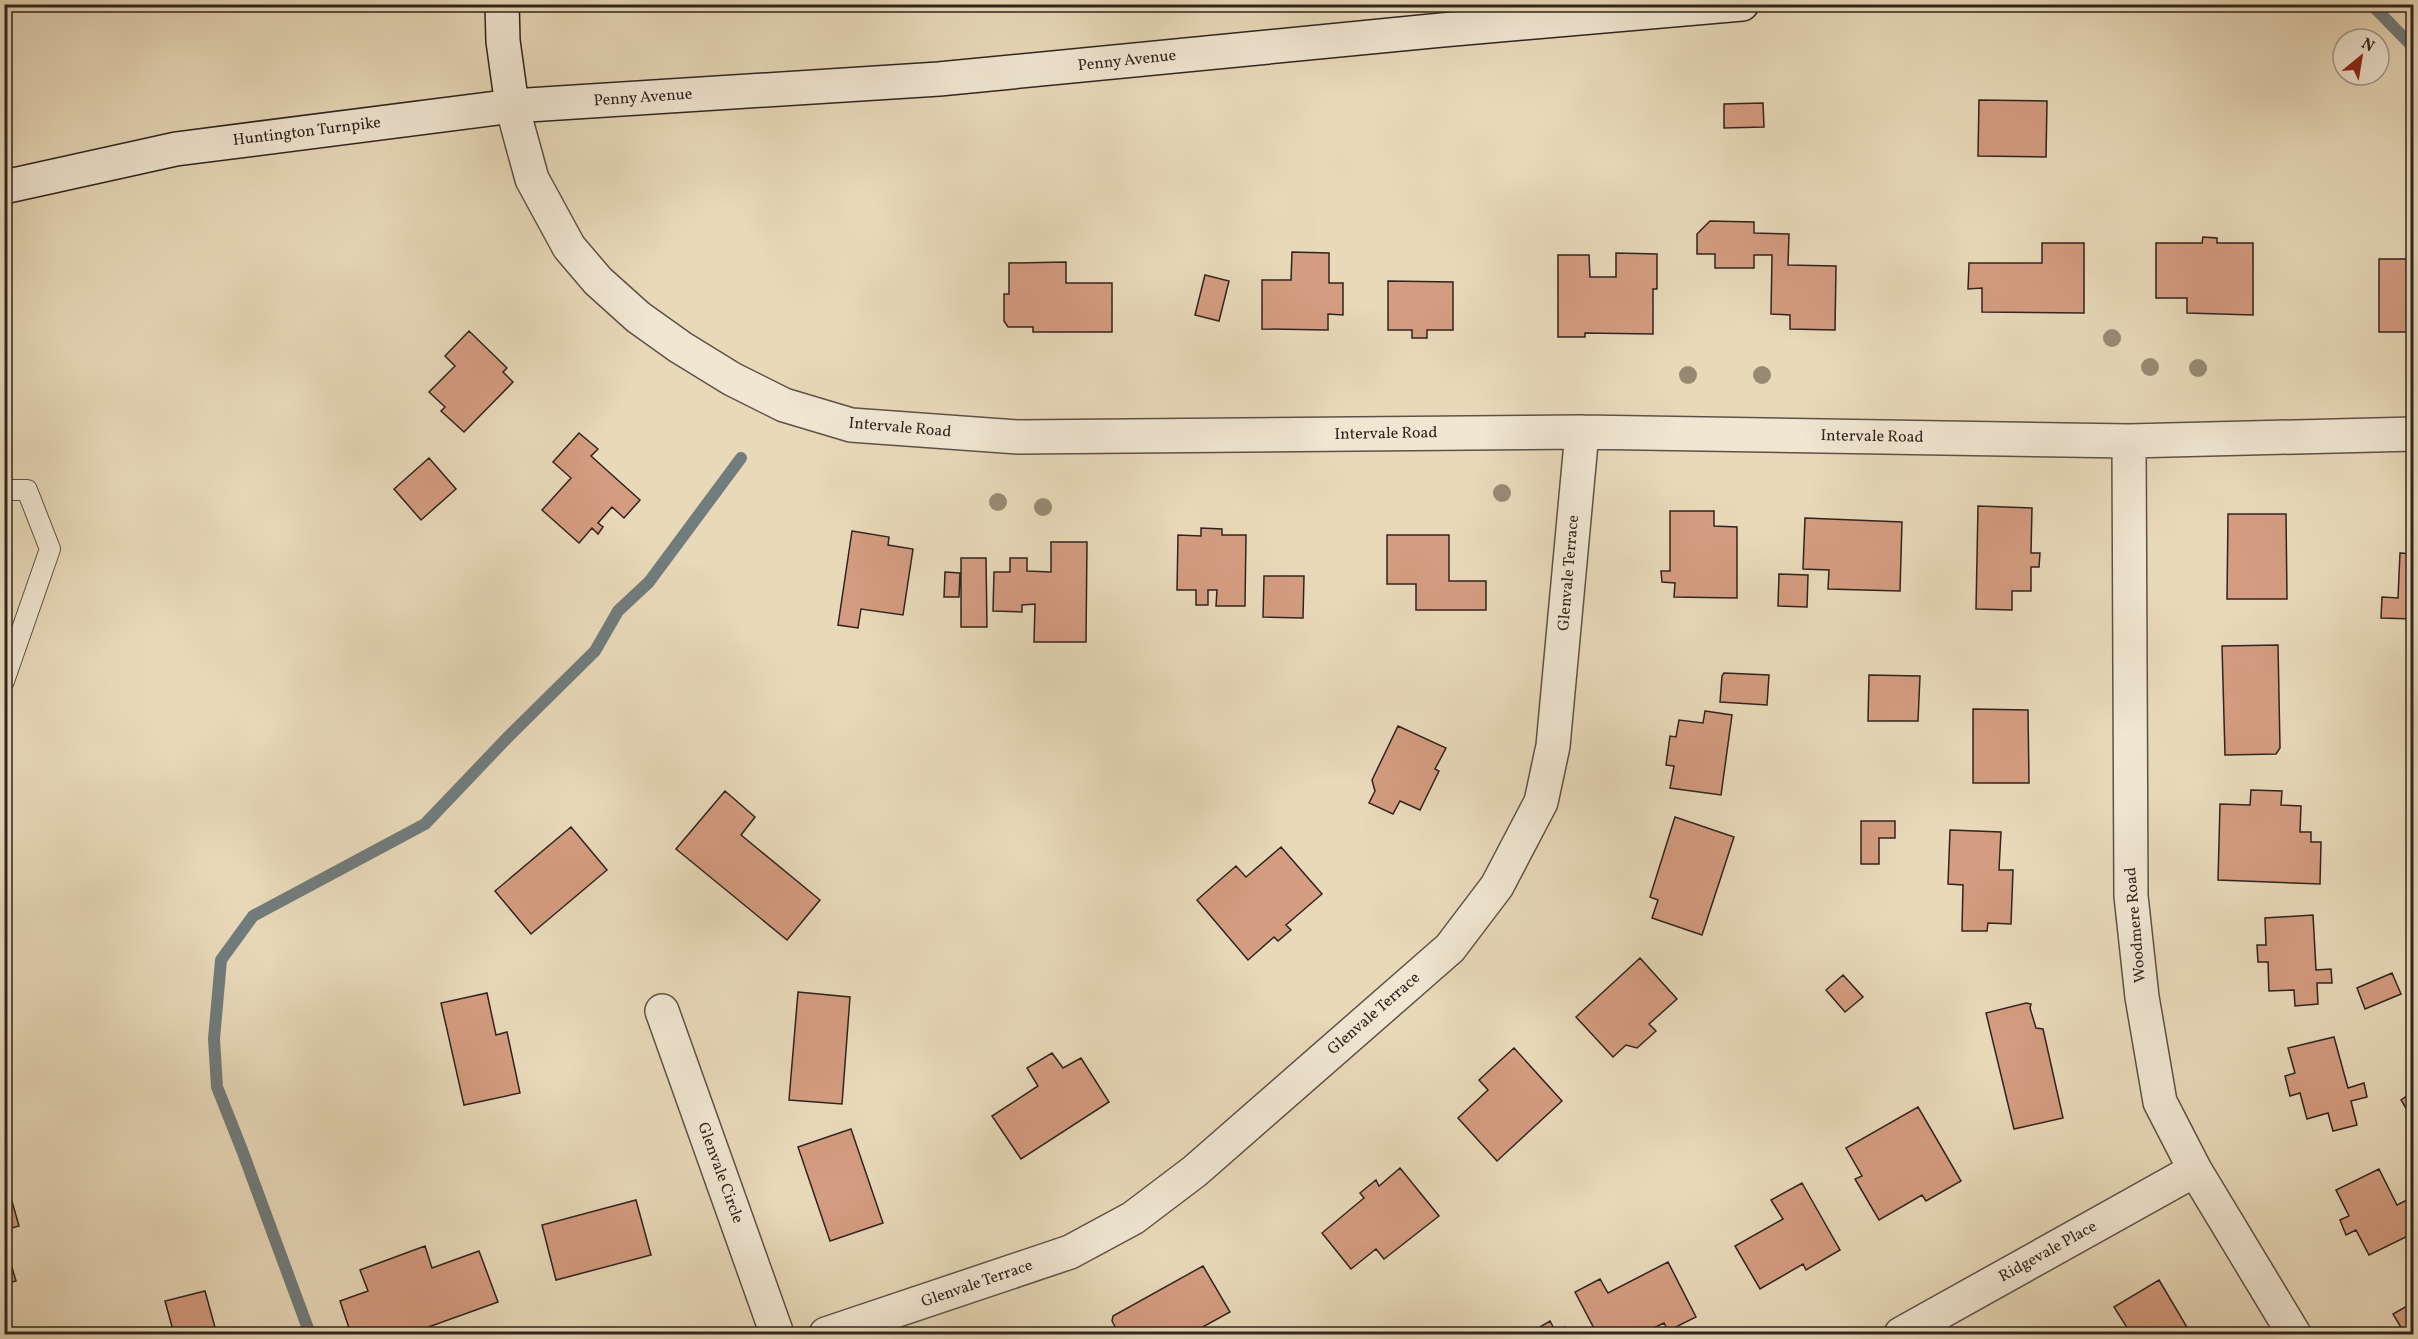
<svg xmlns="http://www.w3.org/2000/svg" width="2418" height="1339" font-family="Vollkorn,serif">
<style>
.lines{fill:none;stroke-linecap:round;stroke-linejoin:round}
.stream{stroke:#717c7d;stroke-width:12}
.building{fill:#d49c80;stroke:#30241f;stroke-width:1.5}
.service-casing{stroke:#5e5146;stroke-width:22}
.minor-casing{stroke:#5e5146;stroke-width:36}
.secondary-casing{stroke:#30241f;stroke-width:36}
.service{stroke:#f0e6d2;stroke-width:20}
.minor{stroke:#f0e6d2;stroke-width:33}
.secondary{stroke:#f0e6d2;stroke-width:33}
.tree{fill:#978a73}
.labels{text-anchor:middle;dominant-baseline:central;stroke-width:6;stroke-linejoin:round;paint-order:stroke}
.street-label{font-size:16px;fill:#30241f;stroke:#f0e6d2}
</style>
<rect width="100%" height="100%" fill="#e8d9b9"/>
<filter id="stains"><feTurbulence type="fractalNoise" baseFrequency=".00333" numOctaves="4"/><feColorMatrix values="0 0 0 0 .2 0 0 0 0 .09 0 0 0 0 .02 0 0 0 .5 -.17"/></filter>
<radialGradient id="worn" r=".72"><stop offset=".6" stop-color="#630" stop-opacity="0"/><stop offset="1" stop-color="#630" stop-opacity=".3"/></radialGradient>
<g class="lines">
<path class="stream" d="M2372 5 2414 48
M310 1334 242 1150 217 1087 214 1039 221 960 253 916 425 824 508 737 595 651 618 611 649 582 741 458"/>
</g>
<path class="building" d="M1979 100 2047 101 2046 157 1978 156Z
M1763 103 1764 127 1724 128V104Z
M1710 221 1754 222V233L1789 234 1788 265 1836 266 1835 330 1790 329V315L1771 314 1772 255H1754V268H1715V254H1697V234Z
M2203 237 2217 238V243H2253V315L2187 313V298H2156V243H2202Z
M2042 243H2084V313L1982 312V288L1968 289 1969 263H2042Z
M1292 252 1329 253V283H1343V315L1328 314V330L1262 329V280H1291Z
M1616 253 1657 254V289H1653V334L1585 333V337H1558V255H1589L1590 277H1616Z
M2379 259H2414V332H2379Z
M1066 262V283H1112V332H1033V327H1008L1004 321V294H1009V263Z
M1205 275 1229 281 1219 321 1195 315Z
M1388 281 1453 282V330H1427V338H1412V330H1388Z
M469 331 507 368 503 372 513 382 464 432 441 411 445 407 429 392 455 366 445 356Z
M579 433 598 449 591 456 640 500 624 518 612 507 598 523 603 527 598 534 592 528 579 543 542 510 571 478 553 462Z
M429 458 456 489 421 520 394 489Z
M1978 506 2032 508 2031 553H2040L2039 567H2031V591H2012V610L1976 609Z
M1670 511H1714V526L1737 527V598L1674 597 1675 583 1662 582 1661 571H1670Z
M2228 514H2286L2287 599H2227Z
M1805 518 1902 522 1900 591 1828 589 1829 570 1803 569Z
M1201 528 1222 529V535H1246L1245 606H1216L1217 590H1208V605H1196V590H1177L1178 535 1201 536Z
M852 531 889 537 888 545 913 549 903 615 861 609 858 628 838 625Z
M1387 535H1449V581H1486V610H1416V584H1387Z
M1051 542H1087L1086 642H1034L1035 604 1022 605V612L993 611 994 572H1010V558H1027V571L1051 572Z
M2400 553 2414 554V619L2381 618 2382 597 2398 598Z
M961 558H986L987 627H961Z
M945 572 960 573 959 597H944Z
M1779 574 1808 575 1807 607 1778 606Z
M1264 576H1304L1303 618 1263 617Z
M2278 645 2280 748 2276 754 2225 755 2222 646Z
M1724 673 1769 675 1767 705 1720 702 1722 676Z
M1869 675 1920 676 1918 721H1868Z
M1973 709 2028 710 2029 783H1973Z
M1705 711 1732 715 1721 795 1670 788 1674 766 1666 765 1670 736 1676 737 1679 720 1703 723Z
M1398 726 1446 748 1435 769 1439 771 1420 810 1400 801 1393 814 1369 803 1375 791 1372 780Z
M2251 790 2282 791 2281 805 2301 806 2300 832H2311V842H2321L2320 884 2218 880 2220 804 2250 805Z
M725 791 755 817 741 835 820 900 787 940 676 849Z
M1675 817 1734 837 1702 935 1652 918 1658 900 1650 897Z
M1861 821H1895V838H1879V864H1861Z
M571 827 607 870 531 934 495 891Z
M1950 830 2001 832 1999 870H2013L2011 924 1988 923 1987 931H1962L1963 885 1948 884Z
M1281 847 1322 894 1286 925 1291 930 1278 941 1274 937 1248 960 1197 900 1236 866 1246 877Z
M2313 915 2316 970 2331 969 2332 983H2317L2318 1004 2295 1006 2294 990 2269 991 2268 962H2258L2257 945H2266L2265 918Z
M1640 958 1677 999 1649 1024 1656 1031 1637 1048 1626 1045 1613 1057 1576 1017Z
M2392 973 2401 994 2365 1009 2357 988Z
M1843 975 1863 997 1845 1012 1826 990Z
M798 992 850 997 842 1104 789 1100Z
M487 993 496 1035 507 1032 520 1093 464 1105 441 1003Z
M2026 1003 2031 1004 2030 1008 2036 1028 2043 1029 2063 1118 2014 1129 1986 1013Z
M2334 1037 2348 1088 2364 1083 2367 1097 2351 1101 2357 1125 2333 1131 2328 1113 2307 1119 2300 1093 2290 1096 2285 1076 2295 1073 2288 1048Z
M1514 1048 1562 1101 1497 1161 1458 1118 1488 1090 1479 1080Z
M1052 1053 1063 1068 1081 1058 1109 1102 1021 1159 992 1116 1038 1086 1027 1068Z
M2414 1091V1117L2412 1118 2401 1100Z
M1918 1107 1961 1181 1926 1201 1922 1195 1879 1220 1855 1179 1862 1176 1846 1148Z
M851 1129 883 1223 830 1241 798 1147Z
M1400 1168 1439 1216 1384 1259 1376 1249 1351 1269 1322 1233 1364 1198 1360 1193 1376 1180 1379 1186Z
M2379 1169 2397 1205 2409 1199 2414 1207V1224L2408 1227 2412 1234 2369 1255 2356 1230 2346 1235 2340 1220 2349 1216 2336 1190Z
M4 1173 19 1226 4 1230Z
M1802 1183 1840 1250 1806 1270 1803 1264 1760 1289 1735 1246 1783 1219 1771 1200Z
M636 1200 651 1255 556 1280 542 1225Z
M4 1241 16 1281 4 1284Z
M425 1246 432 1268 479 1251 498 1302 409 1334H351L340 1301 368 1291 360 1270Z
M1668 1262 1696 1317 1668 1331 1664 1323 1641 1334H1597L1575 1292 1600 1279 1608 1293Z
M1203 1266 1230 1312 1190 1334H1119L1112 1321 1113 1316Z
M2159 1280 2191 1334H2131L2114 1307Z
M205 1291 216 1331 204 1334H174L165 1301Z
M2414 1302V1334H2405L2393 1314Z
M1550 1321 1556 1332 1565 1327 1569 1334H1528Z"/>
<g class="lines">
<defs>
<path id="service" d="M4 490H27L50 549 4 681"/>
<path id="minor" d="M512 106 532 179 569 247 598 281 638 317 680 347 732 379 784 405 851 425 1018 437 1582 432 2129 441 2414 434
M2129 441 2131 896 2142 997 2160 1102 2195 1170 2294 1334
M662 1011 777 1334
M826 1334 1070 1252 1133 1218 1195 1171 1450 948 1497 886 1541 802 1553 746 1582 432
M1901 1334 2195 1170"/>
<path id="secondary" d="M502 4 503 41 512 106
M4 187 176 149 512 106 939 79 1442 30 1742 4"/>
</defs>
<use href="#service" class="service-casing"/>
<use href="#minor" class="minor-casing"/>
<use href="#secondary" class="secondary-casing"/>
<use href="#service" class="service"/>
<use href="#minor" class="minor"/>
<use href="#secondary" class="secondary"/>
</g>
<g class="tree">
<circle cx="2112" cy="338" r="9"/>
<circle cx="2150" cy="367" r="9"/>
<circle cx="2198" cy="368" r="9"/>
<circle cx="1688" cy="375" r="9"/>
<circle cx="1762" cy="375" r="9"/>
<circle cx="1502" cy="493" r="9"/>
<circle cx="998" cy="502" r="9"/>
<circle cx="1043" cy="507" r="9"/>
</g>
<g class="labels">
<g class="street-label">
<text transform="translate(1127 61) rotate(-6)">Penny Avenue</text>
<text transform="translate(643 98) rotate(-4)">Penny Avenue</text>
<text transform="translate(307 132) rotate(-7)">Huntington Turnpike</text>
<text transform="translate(900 428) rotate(5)">Intervale Road</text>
<text transform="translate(1386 434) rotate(-1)">Intervale Road</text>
<text transform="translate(1872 437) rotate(1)">Intervale Road</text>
<text transform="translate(1569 573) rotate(-85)">Glenvale Terrace</text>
<text transform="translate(2136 925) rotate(-95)">Woodmere Road</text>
<text transform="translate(1374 1014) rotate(-41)">Glenvale Terrace</text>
<text transform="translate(720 1173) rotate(70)">Glenvale Circle</text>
<text transform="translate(2048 1252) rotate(-29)">Ridgevale Place</text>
<text transform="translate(977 1284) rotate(-19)">Glenvale Terrace</text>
</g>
</g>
<rect width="2418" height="1339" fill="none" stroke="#e8d9b9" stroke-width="24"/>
<rect x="6" y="6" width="2406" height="1327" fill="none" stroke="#30241f" stroke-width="3"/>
<rect x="12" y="12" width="2394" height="1315" fill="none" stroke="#30241f" stroke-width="1.5"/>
<g transform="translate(2361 57) rotate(30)"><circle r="28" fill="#f0e6d2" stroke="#a3988a" stroke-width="1.5"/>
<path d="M0-4.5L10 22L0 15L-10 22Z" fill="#8f2418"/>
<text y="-9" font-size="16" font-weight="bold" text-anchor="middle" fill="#30241f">N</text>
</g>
<rect width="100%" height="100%" filter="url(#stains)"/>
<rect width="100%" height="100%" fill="url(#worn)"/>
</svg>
